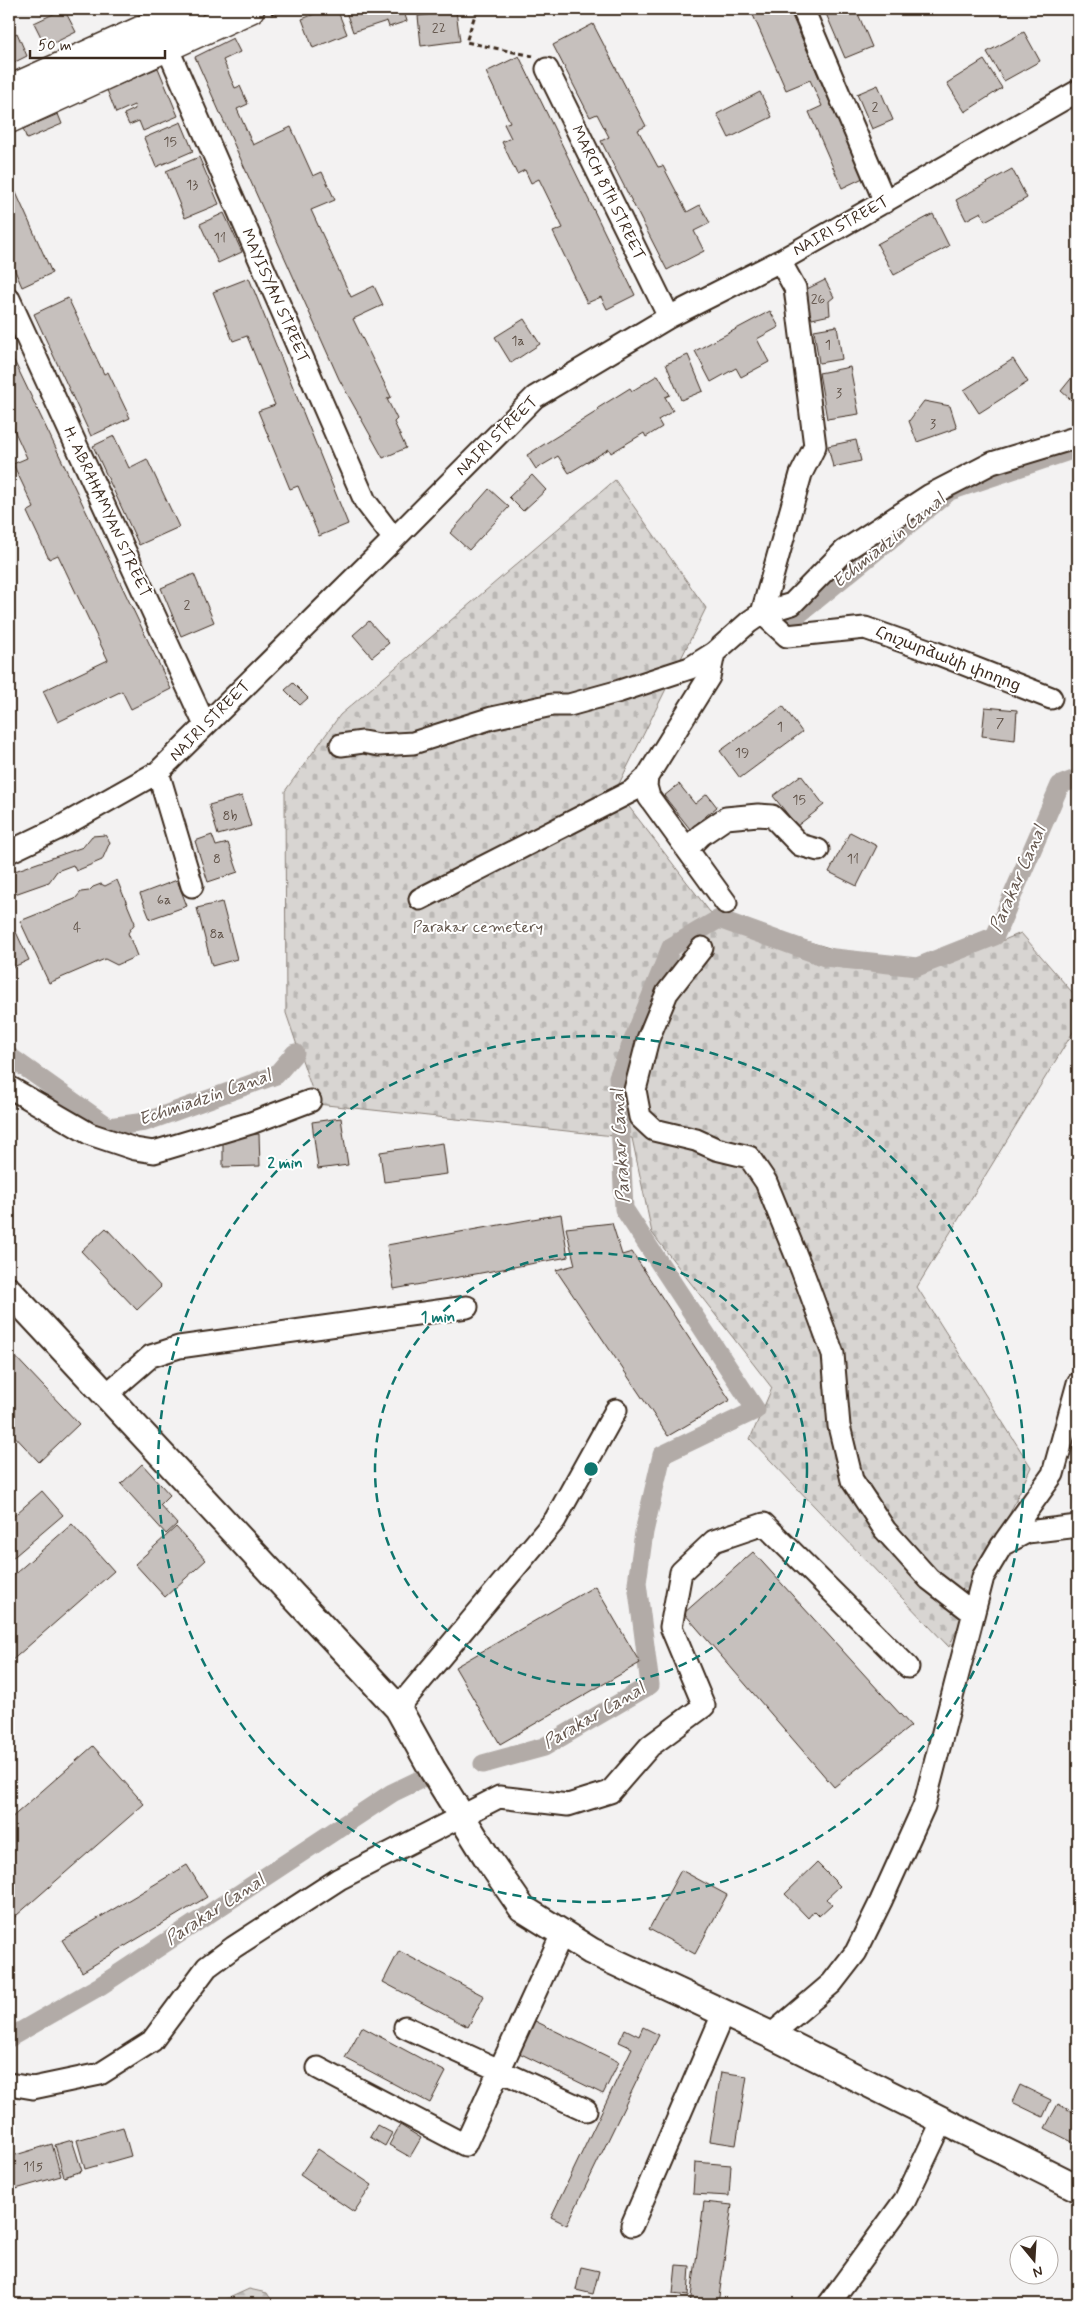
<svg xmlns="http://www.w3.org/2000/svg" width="1087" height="2313" font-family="Mynerve,'Noto Sans Armenian',sans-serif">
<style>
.forest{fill:url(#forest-firs);stroke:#8a8078}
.cemetery{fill:url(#cemetery-stones);stroke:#8a8078}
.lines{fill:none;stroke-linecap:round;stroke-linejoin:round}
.canal{stroke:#b2aba7;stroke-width:19}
.building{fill:#c6c0bd;stroke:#3b2a1e}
.minor-casing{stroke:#3b2a1e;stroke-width:25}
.major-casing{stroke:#3b2a1e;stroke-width:30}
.highway-casing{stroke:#3b2a1e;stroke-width:31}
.path{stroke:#3b2a1e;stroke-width:3;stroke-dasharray:5 4;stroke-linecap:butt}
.minor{stroke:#fff;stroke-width:21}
.major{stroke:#fff;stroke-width:26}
.highway{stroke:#fff;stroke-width:28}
.ring{fill:none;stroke:#0f766e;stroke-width:2.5;stroke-dasharray:9 6}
.labels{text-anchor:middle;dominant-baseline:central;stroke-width:4;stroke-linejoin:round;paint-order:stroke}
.number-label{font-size:14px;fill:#5e5046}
.street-label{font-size:16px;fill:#3b2a1e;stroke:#fff}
.park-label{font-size:16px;fill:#62554b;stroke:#fff}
.water-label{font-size:18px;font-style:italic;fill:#65574e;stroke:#fff}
.centre{fill:#0f766e;stroke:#fff;stroke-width:2.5}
.ring-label{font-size:15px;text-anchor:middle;font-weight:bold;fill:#0f766e;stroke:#fff;stroke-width:4;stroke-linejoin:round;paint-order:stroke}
</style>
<defs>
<pattern id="forest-firs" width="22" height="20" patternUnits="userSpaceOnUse" patternTransform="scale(1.25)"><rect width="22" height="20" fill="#d8d5d2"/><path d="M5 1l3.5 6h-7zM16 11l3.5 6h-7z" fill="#bab7b4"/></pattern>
<pattern id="cemetery-stones" width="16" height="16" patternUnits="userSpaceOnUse" patternTransform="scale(1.25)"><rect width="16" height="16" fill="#d8d5d2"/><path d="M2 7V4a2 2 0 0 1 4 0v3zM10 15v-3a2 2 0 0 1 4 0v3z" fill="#bab7b4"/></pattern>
</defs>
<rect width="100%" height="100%" fill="#f3f2f2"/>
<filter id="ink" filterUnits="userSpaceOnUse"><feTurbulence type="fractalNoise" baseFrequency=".02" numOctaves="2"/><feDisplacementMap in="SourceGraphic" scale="10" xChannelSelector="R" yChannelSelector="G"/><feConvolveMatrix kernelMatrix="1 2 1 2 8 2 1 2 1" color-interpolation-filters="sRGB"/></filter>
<g filter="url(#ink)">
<path class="forest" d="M249 2289 267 2293 274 2304H216Z"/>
<path class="cemetery" d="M615 480 706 608 616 790 710 912 919 975 1021 933 1078 999V1024L917 1287 1031 1467 949 1647 750 1439 772 1388 652 1233 632 1138 317 1104 286 1013 285 791 340 715Z"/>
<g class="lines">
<path class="canal" d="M793 619 950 491 1078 448
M9 1056 109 1127 145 1122 276 1075 295 1053
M483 1764 544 1747 650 1685 637 1583 644 1532 662 1455 756 1410 624 1209 618 1077 671 947 719 919 825 957 917 967 995 936 1060 785 1078 778
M9 2038 100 1986 392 1793 419 1780"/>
</g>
<path class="building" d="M64 9 76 32 46 47 34 23Z
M327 9H337L347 34 313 48 302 19Z
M345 9H403L407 21 389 27 387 21 353 32Z
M756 9H789L863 178 842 188 809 112 822 106 810 80 786 90 753 15 758 13Z
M824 9H856L872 47 845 58Z
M456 11 460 41 421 46 418 16Z
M593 24 646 126 638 130 658 167 663 166 687 212 700 205 710 223 694 231 704 251 667 270 601 141 609 137 597 114 590 117 553 45Z
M1024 32 1040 61 1004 81 987 52Z
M17 33 27 56 9 65V37Z
M233 38 240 52 223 60 235 88 240 86 248 104 237 109 253 145 291 127 313 176 322 172 335 200 311 210 351 297 374 286 383 305 353 319 391 397 387 399 397 419 394 422 406 448 383 458 339 379 195 57Z
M519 56 635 295 607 309 601 297 587 303 553 232 563 228 539 179 531 183 525 170 517 174 502 142 511 138 504 124 510 122 486 72Z
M984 60 1002 88 965 112 947 83Z
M158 68 178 116 143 131 139 121 129 125 124 114 135 109 134 105 116 113 107 90Z
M878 85 893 120 872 129 857 94Z
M760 92 772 117 729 138 717 114Z
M58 114 62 124 27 139 23 129Z
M181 122 193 151 156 167 144 138Z
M199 157 219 204 185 218 166 171Z
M1012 169 1027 198 985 221 981 212 966 220 956 200Z
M9 177 52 273 22 287 9 257Z
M224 213 242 252 218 263 200 224Z
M933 214 949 246 894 275 877 244Z
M249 278 348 524 319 536 298 486 290 489 258 411 275 405 247 336 233 341 213 292Z
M825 280 834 297 829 301 830 315 812 319 803 291Z
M68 298 104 374 108 372 130 418 91 436 34 314Z
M770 311 779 327 757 339 769 362 741 377 736 368 711 382 695 351Z
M524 319 540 344 511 363 495 337Z
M837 326 842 359 819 363 814 330Z
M9 350 171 689 131 709 122 691 58 722 43 691 108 660 58 555 49 559 27 512 34 508 13 464 27 458 9 419Z
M688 355 703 391 681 400 666 364Z
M1013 359 1028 382 979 413 964 390Z
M850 367 859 414 827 419 819 373Z
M1078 370V406L1061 391Z
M658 375 670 395 665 397 673 411 658 420 662 427 646 437 644 433 611 453 609 449 569 473 558 456 536 469 527 455 599 410 598 408 630 388 632 391Z
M924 401 950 406 957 428 917 442 909 421Z
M114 436 129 468 147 459 179 527 139 545 93 446Z
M856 440 861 461 833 467 828 446Z
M532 475 546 490 523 511 509 497Z
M489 489 509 507 469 550 450 533Z
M194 574 214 622 181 636 161 588Z
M369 621 389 643 372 657 353 635Z
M293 683 308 698 300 705 285 690Z
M783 706 802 732 740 778 720 751Z
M985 707 1017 710 1015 740 982 736Z
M801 775 824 805 797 826 773 796Z
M679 784 695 804 707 794 717 807 690 829 664 796Z
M242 796 251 826 218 835 209 805Z
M850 832 877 846 857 886 829 872Z
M105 835 110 842 102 860 76 871 73 865 57 871 49 882 12 895 9 885V873L83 847 92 836Z
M212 835 216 846 228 843 238 872 208 882 195 841Z
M117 880 135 923 128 933 137 956 117 965 105 959 49 983 20 921 75 899 81 892 89 891 93 887 101 884 105 886Z
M177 880 187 906 150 919 140 894Z
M222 902 237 959 212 966 197 908Z
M16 932 29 960 9 969V936Z
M341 1118 348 1165 318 1169 312 1122Z
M259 1134 260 1166 223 1167V1135Z
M443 1143 447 1174 384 1182 380 1152Z
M561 1214 568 1257 394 1289 387 1245Z
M612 1223 622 1255 632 1252 730 1400 668 1436 556 1270 575 1265 566 1228Z
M106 1228 161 1287 137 1310 81 1251Z
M9 1350 79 1424 39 1462 9 1430Z
M142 1464 170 1495 160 1505 177 1524 166 1534 121 1484Z
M42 1491 63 1515 9 1561V1520Z
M72 1524 114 1571 9 1663V1579Z
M176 1527 206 1560 165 1597 135 1564Z
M753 1552 911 1726 834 1787 684 1613Z
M595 1586 640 1663 500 1744 455 1667Z
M93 1746 144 1804 9 1922V1820Z
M817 1863 840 1886 826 1899 832 1904 819 1916 814 1911 808 1918 785 1894Z
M187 1865 207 1897 82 1972 62 1940Z
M681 1870 727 1895 695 1954 649 1929Z
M399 1951 484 1996 468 2027 383 1982Z
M531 2019 619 2062 603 2094 515 2051Z
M362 2027 446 2072 430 2103 345 2058Z
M643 2027 659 2035 567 2225 551 2217 632 2048 619 2042 625 2029 639 2036Z
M721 2072 747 2076 736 2145 710 2141Z
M1020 2085 1051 2100 1043 2117 1012 2102Z
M1058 2104 1078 2115V2145L1045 2128Z
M377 2125 392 2133 385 2146 370 2137Z
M400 2125 421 2138 410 2157 389 2145Z
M123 2127 131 2156 85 2169 77 2140Z
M72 2140 82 2171 64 2177 55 2145Z
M52 2144 61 2176 9 2191V2157Z
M318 2149 372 2185 354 2212 300 2175Z
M695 2162 731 2165 729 2196 693 2194Z
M704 2202 732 2205 718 2304H690Z
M676 2265 690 2266 688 2296 673 2294Z
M581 2267 599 2271 593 2294 576 2290Z"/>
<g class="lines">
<defs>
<path id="minor" d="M803 9 885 202
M167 47 365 501 394 539
M547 69 669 317
M780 261 795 288 815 446 801 474 762 613 787 636 865 628 936 653 1051 698
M9 299 205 725
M714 653 709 677 647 777 646 786 649 797 726 903
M341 745 363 742 379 745 413 743 492 718 552 705H569L620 691 690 668 714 653 749 622 762 613 792 604 844 551 930 495 992 463 1078 437
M158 772 192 886
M687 849 701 835 726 818 758 815 772 816 800 845 818 850
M9 852 57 829 158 772 394 539 535 397 669 317 780 261 1078 91
M420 899 632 791 647 777
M702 948 667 993 648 1039 635 1090 640 1117 654 1130 696 1140 716 1149 749 1157 766 1182 802 1270 833 1354 839 1426 852 1480 885 1530 929 1579 973 1613
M9 1087 90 1134 135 1149 154 1152 251 1123 310 1101
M106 1395 151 1356 179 1347 467 1307
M1005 1541 1053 1474 1078 1383
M398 1708 555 1520 616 1410
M405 2027 586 2110
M771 2035 832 1983 856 1952 881 1901 924 1806 983 1577 1002 1545 1027 1532 1078 1526
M318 2068 465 2145 562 1934
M9 2084 33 2088 100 2074 152 2041 207 1967 234 1947 339 1879 499 1797 568 1805 610 1792 650 1746 704 1706 671 1627 681 1572 714 1541 764 1524 908 1667
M632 2225 723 2014
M829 2304 905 2200 943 2120"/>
<path id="major" d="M9 1291 398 1708 432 1769 488 1859 522 1908 591 1951 771 2035 1078 2188"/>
<path id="highway" d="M9 90 189 9
M9 119 250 9"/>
</defs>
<use href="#minor" class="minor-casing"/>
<use href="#major" class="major-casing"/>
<use href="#highway" class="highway-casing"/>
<path class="path" d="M477 9 466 42 533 56
M271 14 283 9"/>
<use href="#minor" class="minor"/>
<use href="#major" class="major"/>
<use href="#highway" class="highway"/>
</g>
</g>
<g class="ring">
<circle cx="591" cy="1469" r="216"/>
<circle cx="591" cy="1469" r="433"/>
</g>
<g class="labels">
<g class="number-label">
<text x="439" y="28">22</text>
<text x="875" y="107">2</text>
<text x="170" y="142">15</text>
<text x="192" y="185">13</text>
<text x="220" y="238">11</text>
<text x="818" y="299">26</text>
<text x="518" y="341">1a</text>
<text x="828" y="345">1</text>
<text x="839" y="393">3</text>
<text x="933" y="424">3</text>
<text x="187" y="605">2</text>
<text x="1000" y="723">7</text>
<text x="780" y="727">1</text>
<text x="742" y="753">19</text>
<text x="799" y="800">15</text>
<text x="230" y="816">8b</text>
<text x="217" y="859">8</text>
<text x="853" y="859">11</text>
<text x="164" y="900">6a</text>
<text x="77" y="928">4</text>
<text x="217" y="934">8a</text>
<text x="33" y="2167">115</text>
</g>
<g class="street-label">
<text transform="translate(608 193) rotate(64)">MARCH 8TH STREET</text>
<text transform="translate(841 226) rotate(-29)">NAIRI STREET</text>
<text transform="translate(275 296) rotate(66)">MAYISYAN STREET</text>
<text transform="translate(497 436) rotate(-44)">NAIRI STREET</text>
<text transform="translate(107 512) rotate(65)">H. ABRAHAMYAN STREET</text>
<text transform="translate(948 659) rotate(21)">Հուշարձանի փողոց</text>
<text transform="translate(210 721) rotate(-45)">NAIRI STREET</text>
</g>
<g class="park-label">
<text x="478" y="927">Parakar cemetery</text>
</g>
<g class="water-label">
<text transform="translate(889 541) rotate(-39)">Echmiadzin Canal</text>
<text transform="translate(1018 879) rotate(-66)">Parakar Canal</text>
<text transform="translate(205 1098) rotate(-19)">Echmiadzin Canal</text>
<text transform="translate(621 1146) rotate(-93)">Parakar Canal</text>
<text transform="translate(594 1716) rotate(-30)">Parakar Canal</text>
<text transform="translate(215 1910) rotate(-33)">Parakar Canal</text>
</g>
</g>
<circle cx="591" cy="1469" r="8" class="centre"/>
<g class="ring-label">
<text x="285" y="1168">2 min</text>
<text x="438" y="1322">1 min</text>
</g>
<rect width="1087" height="2313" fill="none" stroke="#fff" stroke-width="30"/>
<rect x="15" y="15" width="1057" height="2283" fill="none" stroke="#3b2a1e" stroke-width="2" filter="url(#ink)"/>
<g transform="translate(1034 2260) rotate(162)"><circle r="24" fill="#ffffff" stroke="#b1aaa5"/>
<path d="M0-4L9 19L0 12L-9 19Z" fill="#3b2a1e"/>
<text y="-8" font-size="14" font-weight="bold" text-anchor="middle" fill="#3b2a1e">N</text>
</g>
<path d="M30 50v8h135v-8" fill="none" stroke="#3b2a1e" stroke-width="2.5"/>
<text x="38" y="50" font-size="15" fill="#3b2a1e" stroke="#ffffff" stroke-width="4" paint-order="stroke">50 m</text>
</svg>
